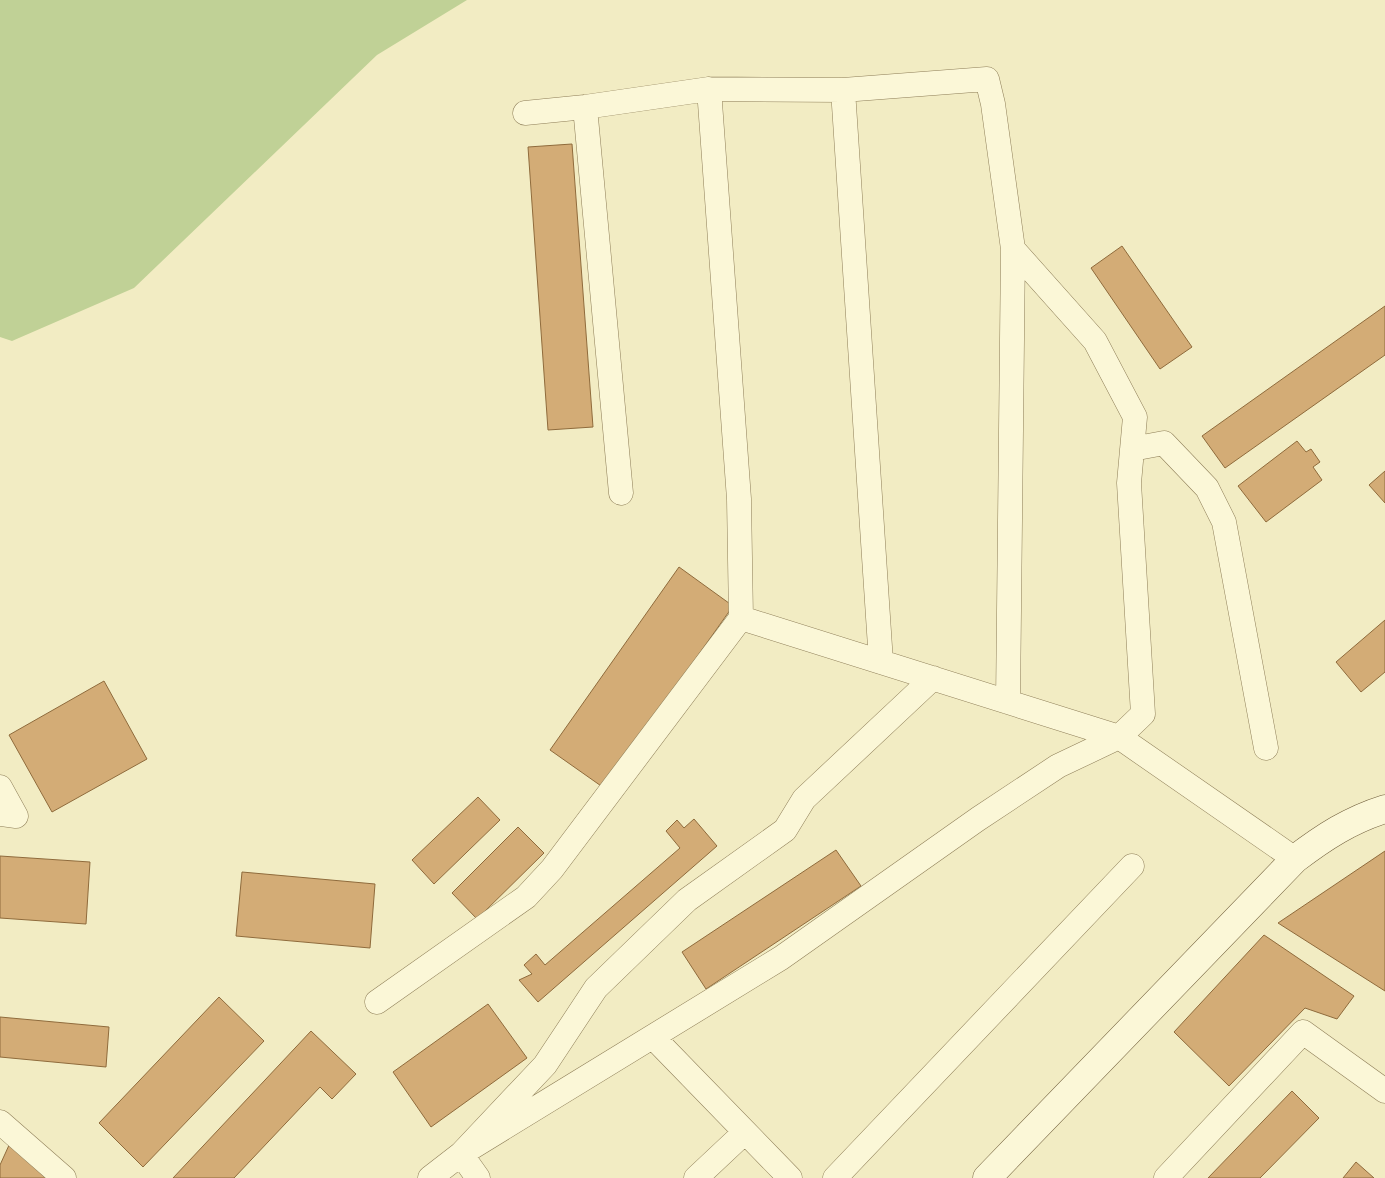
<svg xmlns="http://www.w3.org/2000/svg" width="1385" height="1178" font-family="'IBM Plex Serif',serif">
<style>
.green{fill:#c0d196}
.building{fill:#d3ac76;stroke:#8f6b3c}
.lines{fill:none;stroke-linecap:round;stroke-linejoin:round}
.street-casing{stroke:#8e7e58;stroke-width:25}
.secondary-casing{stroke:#705e3b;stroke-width:29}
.street{stroke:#fbf7d7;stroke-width:24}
.secondary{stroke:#fbf7d7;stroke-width:28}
</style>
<rect width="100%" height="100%" fill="#f2ecc3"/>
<path class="green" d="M0 0H467L377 55 134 288 12 341 0 337Z"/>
<path class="building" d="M572 144 593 427 548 430 528 147Z
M1122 246 1192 347 1160 369 1091 268Z
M1385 306V355L1225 468 1202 436Z
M1297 441 1306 452 1311 449 1320 462 1313 467 1322 480 1266 522 1238 486Z
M1385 471V503L1369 485Z
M679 567 733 606 604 788 550 750Z
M1385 620V672L1361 692 1336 662Z
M104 681 147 759 52 812 9 735Z
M478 797 500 820 434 884 412 860Z
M694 819 717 846 538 1002 519 980 532 974 524 965 536 954 545 965 680 848 666 831 677 820 684 828Z
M518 827 544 853 477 919 452 893Z
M836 850 861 886 706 989 682 952Z
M1385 851V991L1278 923Z
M0 856 90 862 86 924 0 918Z
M242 872 375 884 370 948 236 936Z
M1264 935 1354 996 1337 1019 1305 1008 1229 1086 1174 1032Z
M219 997 264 1041 143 1167 99 1123Z
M488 1004 527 1058 431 1127 393 1072Z
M0 1017 109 1027 106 1067 0 1057Z
M311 1031 356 1074 332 1099 320 1087 234 1178H173Z
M1292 1091 1319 1118 1260 1178H1208Z
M10 1143 52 1178H0V1165Z
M1356 1162 1374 1178H1343Z"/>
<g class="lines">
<defs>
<path id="street" d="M843 90 881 662
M585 107 621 493
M1132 449 1164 443 1207 488 1224 522 1266 748
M741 618 1119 737 1295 859
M1008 702 1013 249
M0 787 16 816 0 814
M377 1002 526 897 552 869 741 618 739 499 709 89
M653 1037 790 1178
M0 1122 64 1178
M430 1178 461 1154 781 958 978 819 1058 766 1119 737 1143 714 1129 483 1135 417 1095 341 1013 249 993 104 987 79 843 90 709 89 585 107 525 113
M478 1178 461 1154 545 1065 596 988 687 900 785 830 804 799 933 678
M696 1178 745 1132
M835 1178 1132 866
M1166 1178 1303 1032 1385 1091"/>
<path id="secondary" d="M987 1178 1295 859C1324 837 1350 820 1385 809"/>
</defs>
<use href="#street" class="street-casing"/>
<use href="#secondary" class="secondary-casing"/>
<use href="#street" class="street"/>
<use href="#secondary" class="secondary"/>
</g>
</svg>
